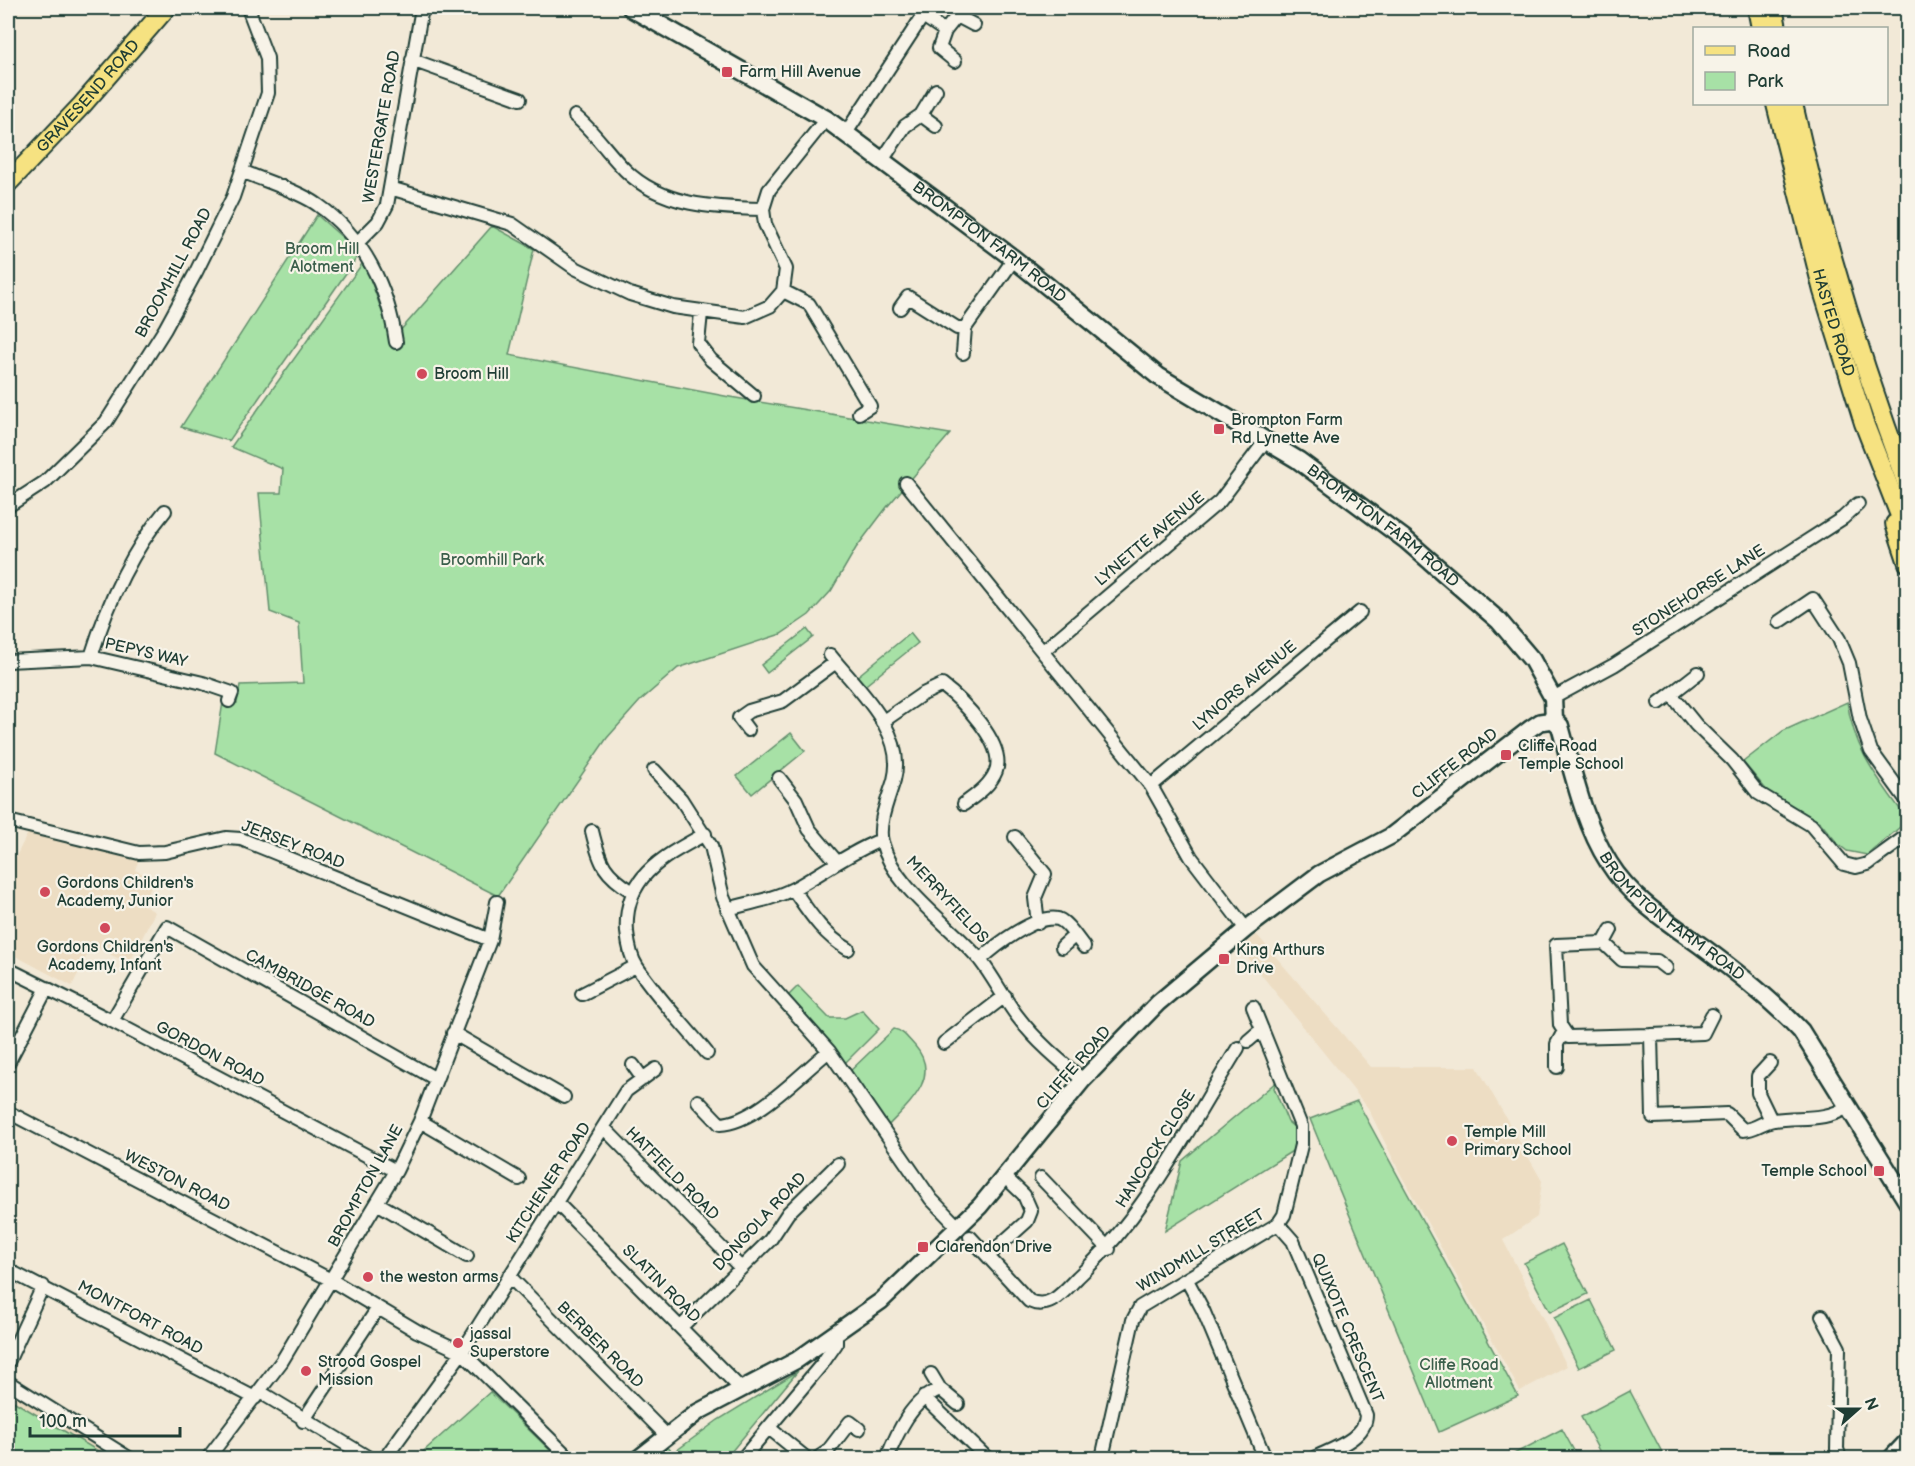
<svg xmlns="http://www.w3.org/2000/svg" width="1915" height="1466" font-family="'Balsamiq Sans',sans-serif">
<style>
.built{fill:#edddc3}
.green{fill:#a7e1a6;stroke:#638f6d;stroke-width:1.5}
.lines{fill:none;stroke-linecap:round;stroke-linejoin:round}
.minor-casing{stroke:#1f3d34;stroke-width:16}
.tertiary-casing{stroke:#1f3d34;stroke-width:20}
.secondary-casing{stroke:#1f3d34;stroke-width:21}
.primary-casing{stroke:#1f3d34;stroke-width:22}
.minor{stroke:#f7f3e8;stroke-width:12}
.tertiary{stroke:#f7f3e8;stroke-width:15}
.secondary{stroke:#f7f3e8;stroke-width:16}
.primary{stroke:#f6e281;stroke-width:18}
.poi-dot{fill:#d1495b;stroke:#f7f3e8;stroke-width:2}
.labels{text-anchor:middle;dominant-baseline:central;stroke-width:4.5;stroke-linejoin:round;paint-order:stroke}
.poi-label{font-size:16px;fill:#1f3d34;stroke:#f7f3e8;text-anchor:start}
.street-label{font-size:16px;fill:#1f3d34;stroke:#f7f3e8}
.park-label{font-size:16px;fill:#3a5e4b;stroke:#f7f3e8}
</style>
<rect width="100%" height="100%" fill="#f2e9d7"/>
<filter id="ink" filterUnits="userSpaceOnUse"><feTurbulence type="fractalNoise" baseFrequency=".0167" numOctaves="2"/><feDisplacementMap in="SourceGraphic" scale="12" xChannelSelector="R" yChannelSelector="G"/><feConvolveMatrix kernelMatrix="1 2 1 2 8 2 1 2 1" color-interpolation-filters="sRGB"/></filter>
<g filter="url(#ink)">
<path class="built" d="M30 829 122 857 139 859 135 870 154 879 143 905 155 912 129 964 92 945 72 986 8 952V872Z
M1257 935 1371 1067H1477L1542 1181 1537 1217 1503 1240 1567 1366 1520 1391 1400 1173 1368 1108 1240 948Z
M8 1389 124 1458H8Z"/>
<path class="green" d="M317 215 360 253 229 441 181 427Z
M492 226 534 249 509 355 730 397 950 434 887 507 856 548 831 591 809 615 781 634 678 668 640 701 607 738 498 896 215 753 223 702 237 703 240 685 303 683 299 623 270 612 259 493H281L283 469 231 447 364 261 392 340Z
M807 629 813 637 767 673 761 665Z
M910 633 918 643 862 688 854 679Z
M1847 702C1855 750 1874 773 1902 812L1900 827 1867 855 1847 851 1838 844 1820 822 1769 793 1743 762 1783 731Z
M791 733 805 751 752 794 737 776Z
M798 986 829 1018H845L862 1010 879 1029 843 1065 786 998Z
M894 1029C903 1030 909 1040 915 1046 943 1078 906 1106 885 1129L848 1073Z
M1276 1082 1274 1088 1288 1122 1295 1128 1294 1150 1165 1231 1182 1161Z
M1357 1101 1518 1396 1439 1432 1310 1119Z
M1562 1244 1588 1294 1550 1312 1524 1263Z
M1591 1300 1616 1350 1579 1368 1554 1318Z
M798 1371 726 1458H647L665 1444 673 1453 718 1420Z
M1630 1391 1665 1458H1603L1581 1417Z
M490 1392 558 1458H416Z
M8 1398 110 1458H8Z
M1562 1429 1578 1458H1506Z"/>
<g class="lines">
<defs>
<path id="minor" d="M8 9V8
M923 16 945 31 939 48 955 61
M945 31 957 16 974 25
M412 60 520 99
M921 115 936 126
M575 116C594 131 607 152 625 170 661 206 715 208 763 209
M846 133 928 8
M883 159 905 126 921 115 936 90
M242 171C264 181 299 191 318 205 364 237 388 288 396 342
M390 188 512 224 575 268 630 294 673 307 745 317 770 306 783 291 786 269 765 224 763 209 769 190 826 119
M358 242 378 222 387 205 422 8
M783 291 809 304 870 406 859 413
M900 308 908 297 957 328H965L1014 259
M701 313 698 343 711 360 754 396
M963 353 965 328
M906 483 1151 786 1191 857 1246 929
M8 506 45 482 106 422 165 329 196 272 233 197 268 93 267 58 248 8
M1779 622 1813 599 1839 639 1849 663 1860 719 1871 751 1908 802
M1043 651 1220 501 1266 440
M830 655C857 689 907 732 894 780 889 797 877 824 882 842 894 889 950 924 980 960 994 978 1004 999 1018 1017 1036 1041 1060 1061 1083 1080
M91 657C107 605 130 553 165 511
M8 661 91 657 203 683 232 693 229 701
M1698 673 1671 694 1696 725 1732 760 1758 793 1811 825 1844 864 1856 867 1868 864 1908 835
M1553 698 1614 665 1843 518 1858 504
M1659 703 1671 694
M882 722 921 695 942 685C962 700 1006 744 996 771 990 786 976 795 964 804
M748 730 739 718 749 711 783 701 836 662
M654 770 681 799 711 846 723 897 753 966 829 1051 931 1199 959 1228
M779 778 796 800 809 829 837 862
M1151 786 1360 612
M8 821 139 853 165 852 226 838 241 839 490 940
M592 831C600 864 604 874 633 892
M705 834C663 857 623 877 627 932 628 942 631 958 637 967 657 997 684 1025 707 1053
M1015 837 1045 874 1035 898 1038 923
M793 889C809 912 823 935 848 949
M727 909C750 903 774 899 795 888 824 872 850 852 881 840
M1075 935 1084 947
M1604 943 1611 930
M980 960C995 946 1036 914 1058 919 1065 921 1071 930 1075 935L1062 947
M1666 968 1657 961 1622 960 1604 943 1556 945 1560 1025 1568 1037 1651 1035 1653 1117 1727 1114 1743 1130C1756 1130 1763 1121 1774 1120 1801 1116 1825 1122 1849 1106
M8 969 112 1021 396 1171
M582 994 636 966
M112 1021 167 927 436 1079
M453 1033 564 1097
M1651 1035 1703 1033 1712 1015
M1248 1041 1262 1029
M944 1043 1005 996
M8 1063 47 988
M1770 1063 1758 1076V1093L1771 1120
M633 1065 643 1079
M1557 1067V1044L1564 1031
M698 1101 720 1124C756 1123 800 1074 829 1051
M8 1112 331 1280 417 1331 462 1352 569 1458
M420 1121 519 1179
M604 1128 741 1268
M1041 1178 1109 1249
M556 1202 742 1390
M377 1203 467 1256
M1278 1224 1293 1241 1366 1415C1366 1439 1332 1449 1314 1458
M970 1237 1029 1301C1050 1311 1064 1291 1078 1277 1148 1212 1188 1128 1238 1048
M988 1256 1027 1221 1031 1211 1024 1195 1005 1177
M8 1270 255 1398
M509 1276 667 1436
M1187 1280 1203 1310 1265 1458
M1822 1316 1839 1348 1837 1449 1840 1458
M681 1327 770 1240 788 1213 838 1164
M8 1362 43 1286
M931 1374 940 1389
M8 1382 129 1458
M260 1392 369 1458
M924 1397 987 1458
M303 1421 378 1308
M769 1428 806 1458
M208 1458 282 1361 396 1171 420 1121 490 940 497 902
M385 1458 462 1352 626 1091 656 1069
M743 1458 822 1364 836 1344V1333
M818 1458 827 1452 850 1422 859 1429
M887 1458C897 1433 912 1399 940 1389L958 1404
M1102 1458 1133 1320 1140 1307 1278 1224 1284 1215 1301 1145V1126L1253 1007"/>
<path id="tertiary" d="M639 1458 698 1412 797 1360 881 1301 980 1206 1083 1080 1158 1003 1246 929 1319 874 1391 836 1531 728 1540 722 1554 720"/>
<g id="secondary">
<path id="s1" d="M631 8 826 119 1014 259 1158 376 1298 460 1406 540 1499 621 1532 660 1553 698 1554 720 1560 726C1573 772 1583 822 1609 863 1632 900 1670 923 1704 948 1738 973 1772 1000 1801 1031L1908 1203"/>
<path d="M1892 1458 1908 1441"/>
</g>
<g id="primary">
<path d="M1757 8 1761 28"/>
<path d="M1773 8 1777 28"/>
<path id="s2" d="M1776 104 1823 291 1864 423 1908 536"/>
<path d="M1793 104C1822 234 1861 362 1908 487"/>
<path id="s3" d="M8 183 82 105 166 8"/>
<path d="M1895 524 1908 563"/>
</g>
</defs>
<use href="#minor" class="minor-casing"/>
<use href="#tertiary" class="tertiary-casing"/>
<use href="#secondary" class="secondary-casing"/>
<use href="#primary" class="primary-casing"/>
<use href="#minor" class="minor"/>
<use href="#tertiary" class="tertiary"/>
<use href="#secondary" class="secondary"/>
<use href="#primary" class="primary"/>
</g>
</g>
<g class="poi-dot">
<rect x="721" y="66" width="12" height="12" rx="3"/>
<circle cx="422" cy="374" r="6"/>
<rect x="1213" y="423" width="12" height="12" rx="3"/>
<rect x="1500" y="749" width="12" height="12" rx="3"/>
<circle cx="45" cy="892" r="6"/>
<circle cx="105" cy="928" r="6"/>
<rect x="1218" y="953" width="12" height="12" rx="3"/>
<circle cx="1452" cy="1141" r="6"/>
<rect x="1873" y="1165" width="12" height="12" rx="3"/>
<rect x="917" y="1241" width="12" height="12" rx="3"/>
<circle cx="368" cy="1277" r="6"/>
<circle cx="458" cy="1343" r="6"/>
<circle cx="306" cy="1371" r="6"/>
</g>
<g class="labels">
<g class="poi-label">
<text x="739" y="72">Farm Hill Avenue</text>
<text x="434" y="374">Broom Hill</text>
<text x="1231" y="420">Brompton Farm<tspan x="1231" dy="18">Rd Lynette Ave</tspan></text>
<text x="1518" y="746">Cliffe Road<tspan x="1518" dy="18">Temple School</tspan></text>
<text x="57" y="883">Gordons Children's<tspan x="57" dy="18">Academy, Junior</tspan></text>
<text x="105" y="947" text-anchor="middle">Gordons Children's<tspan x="105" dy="18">Academy, Infant</tspan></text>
<text x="1236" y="950">King Arthurs<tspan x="1236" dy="18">Drive</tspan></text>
<text x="1464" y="1132">Temple Mill<tspan x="1464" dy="18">Primary School</tspan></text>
<text x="1867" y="1171" text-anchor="end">Temple School</text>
<text x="935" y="1247">Clarendon Drive</text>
<text x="380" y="1277">the weston arms</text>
<text x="470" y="1334">jassal<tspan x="470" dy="18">Superstore</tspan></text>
<text x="318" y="1362">Strood Gospel<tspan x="318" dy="18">Mission</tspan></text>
</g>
<g class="street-label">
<text stroke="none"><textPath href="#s3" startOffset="118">GRAVESEND ROAD</textPath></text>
<text transform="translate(382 127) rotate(-80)">WESTERGATE ROAD</text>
<text stroke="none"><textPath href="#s1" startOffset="429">BROMPTON FARM ROAD</textPath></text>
<text transform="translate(174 273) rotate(-62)">BROOMHILL ROAD</text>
<text stroke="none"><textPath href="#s2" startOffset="226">HASTED ROAD</textPath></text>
<text stroke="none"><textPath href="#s1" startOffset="915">BROMPTON FARM ROAD</textPath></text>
<text transform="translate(1150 539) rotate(-40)">LYNETTE AVENUE</text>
<text transform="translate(1699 591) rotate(-33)">STONEHORSE LANE</text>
<text transform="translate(146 653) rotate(13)">PEPYS WAY</text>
<text transform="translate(1245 686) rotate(-40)">LYNORS AVENUE</text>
<text transform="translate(1455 764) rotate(-38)">CLIFFE ROAD</text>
<text transform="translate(293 845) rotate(21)">JERSEY ROAD</text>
<text transform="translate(947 900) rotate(47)">MERRYFIELDS</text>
<text stroke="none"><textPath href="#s1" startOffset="1419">BROMPTON FARM ROAD</textPath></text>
<text transform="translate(310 989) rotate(29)">CAMBRIDGE ROAD</text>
<text transform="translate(210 1054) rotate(28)">GORDON ROAD</text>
<text transform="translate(1074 1068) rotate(-49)">CLIFFE ROAD</text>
<text transform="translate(1156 1149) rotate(-58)">HANCOCK CLOSE</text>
<text transform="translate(672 1174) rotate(45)">HATFIELD ROAD</text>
<text transform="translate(177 1181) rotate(27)">WESTON ROAD</text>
<text transform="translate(549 1183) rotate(-57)">KITCHENER ROAD</text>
<text transform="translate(366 1186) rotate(-61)">BROMPTON LANE</text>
<text transform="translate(760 1222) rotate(-47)">DONGOLA ROAD</text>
<text transform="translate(1201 1251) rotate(-31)">WINDMILL STREET</text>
<text transform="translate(661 1284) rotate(45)">SLATIN ROAD</text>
<text transform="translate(140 1318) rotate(28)">MONTFORT ROAD</text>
<text transform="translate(1347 1328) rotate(67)">QUIXOTE CRESCENT</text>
<text transform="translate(600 1345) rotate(45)">BERBER ROAD</text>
</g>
<g class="park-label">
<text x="322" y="249">Broom Hill<tspan x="322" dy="18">Alotment</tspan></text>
<text x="492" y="560">Broomhill Park</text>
<text x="1459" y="1365">Cliffe Road<tspan x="1459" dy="18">Allotment</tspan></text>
</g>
</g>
<rect width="1915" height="1466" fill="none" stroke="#f7f3e8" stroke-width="30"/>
<rect x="15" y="15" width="1885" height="1436" fill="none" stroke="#1f3d34" stroke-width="2" filter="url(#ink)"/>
<rect x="1693" y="27" width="195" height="78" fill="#f7f3e8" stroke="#a1aaa0" stroke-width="1.5"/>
<rect x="1705" y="46" width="30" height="9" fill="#f6e281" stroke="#a1aaa0" stroke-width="1.5"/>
<text x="1747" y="57" font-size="18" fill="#1f3d34">Road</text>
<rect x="1705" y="72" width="30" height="18" fill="#a7e1a6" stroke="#a1aaa0" stroke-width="1.5"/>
<text x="1747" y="87" font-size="18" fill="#1f3d34">Park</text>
<g transform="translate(1858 1409) rotate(69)" stroke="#f7f3e8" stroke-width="4.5" paint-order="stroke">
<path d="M0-4.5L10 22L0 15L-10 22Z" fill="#1f3d34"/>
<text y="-9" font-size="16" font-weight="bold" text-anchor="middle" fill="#1f3d34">N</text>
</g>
<path d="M30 1427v9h150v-9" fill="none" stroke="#1f3d34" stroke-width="3"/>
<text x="39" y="1427" font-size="18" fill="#1f3d34" stroke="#f7f3e8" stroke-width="4.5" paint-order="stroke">100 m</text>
</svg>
